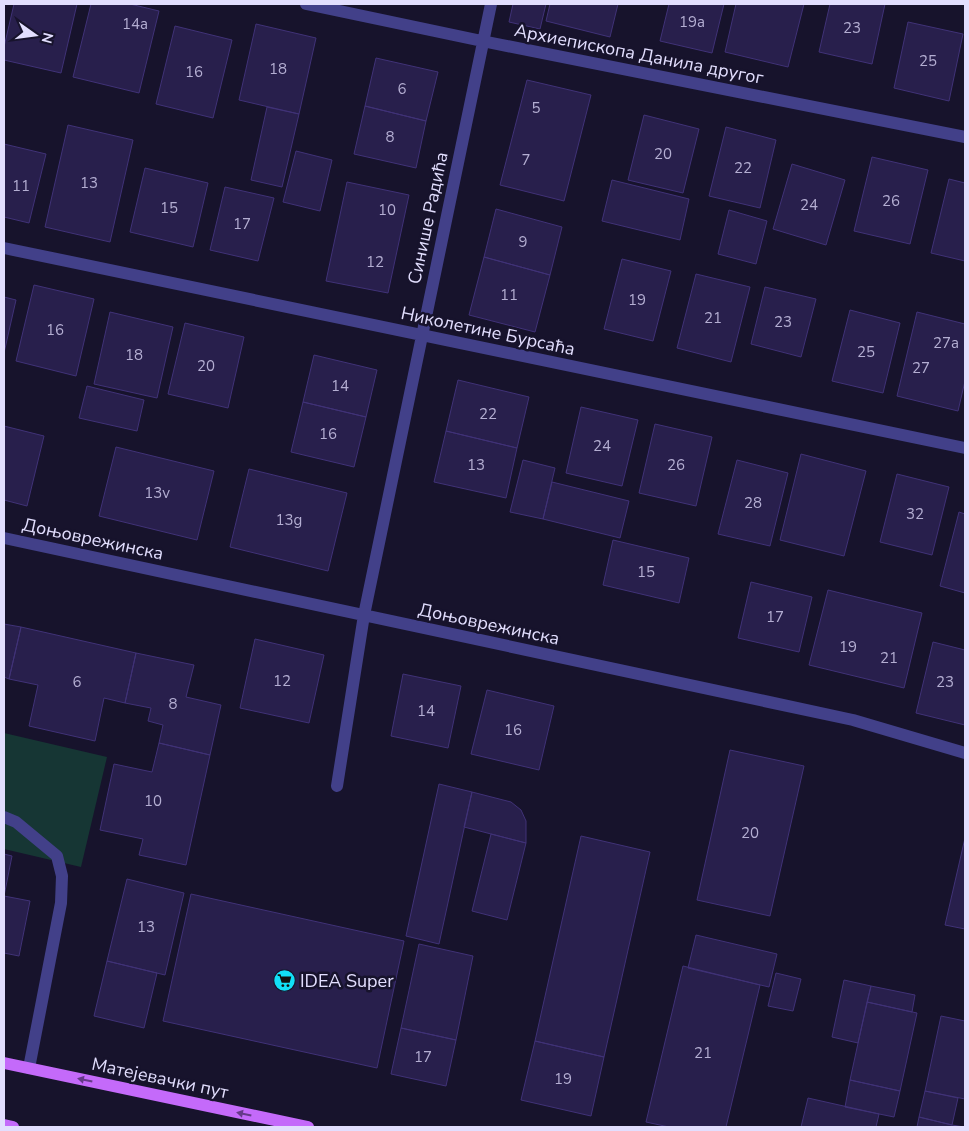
<svg xmlns="http://www.w3.org/2000/svg" width="969" height="1131" font-family="'Nunito Sans',sans-serif">
<style>
.green{fill:#163634}
.building{fill:#281f4c;stroke:#403277}
.lines{fill:none;stroke-linecap:round;stroke-linejoin:round}
.minor{stroke:#424089;stroke-width:12}
.major{stroke:#c46afa;stroke-width:12}
.oneway{fill:#653a89}
.labels{text-anchor:middle;dominant-baseline:central;stroke-width:5;stroke-linejoin:round;paint-order:stroke}
.number-label{font-size:15px;fill:#b4aed2}
.street-label{font-size:18px;fill:#e2defe;stroke:#17132c}
.poi-label{font-size:18px;fill:#e2defe;stroke:#17132c;text-anchor:start}
</style>
<rect width="100%" height="100%" fill="#17132c"/>
<path class="green" d="M4 733 107 757 81 867 4 849Z"/>
<path class="building" d="M14 4H77L61 73 4 60V47Z
M91 4H130L159 11 139 93 73 77Z
M513 4H546L540 29 509 22Z
M550 4H618L610 37 546 21Z
M669 4H724L712 53 660 41Z
M736 4H804L788 67 725 52Z
M830 4H885L872 64 819 52Z
M908 22 963 34 949 101 894 88Z
M256 24 316 38 299 114 239 100Z
M175 26 232 40 213 118 156 104Z
M376 58 438 72 426 121 365 106Z
M527 80 591 95 564 201 500 185Z
M365 106 426 121 416 168 354 154Z
M267 107 299 114 282 187 251 180Z
M644 115 699 129 683 193 628 180Z
M68 125 133 140 110 242 45 227Z
M726 127 776 140 760 208 709 196Z
M4 144 46 154 29 223 4 217Z
M296 151 332 160 320 211 283 202Z
M872 157 928 170 910 244 854 231Z
M792 164 845 180 826 245 773 229Z
M145 168 208 183 193 247 130 232Z
M949 179 965 183V261L931 253Z
M612 180 689 199 680 240 602 221Z
M347 182 409 195 388 293 326 281Z
M225 187 274 198 258 261 210 250Z
M496 209 562 227 550 275 484 257Z
M729 210 767 221 756 264 718 254Z
M484 257 550 275 535 332 469 315Z
M622 259 671 271 653 341 604 329Z
M696 274 750 287 731 362 677 348Z
M34 285 94 299 76 376 16 361Z
M765 287 816 299 801 357 751 344Z
M4 297 16 300 4 353Z
M850 310 900 323 883 393 832 381Z
M110 312 173 327 157 398 94 384Z
M917 312 965 324V381L958 411 897 396Z
M185 323 244 337 228 408 168 394Z
M314 355 377 370 366 417 303 402Z
M458 380 529 397 517 448 446 431Z
M87 386 144 400 137 431 79 418Z
M303 402 366 417 354 467 291 452Z
M581 407 638 420 622 486 566 473Z
M655 424 712 437 696 506 639 493Z
M4 426 44 436 27 506 4 500Z
M446 431 517 448 506 498 434 482Z
M116 447 214 471 197 540 99 516Z
M801 454 866 471 844 556 780 540Z
M523 460 555 468 543 519 510 512Z
M737 460 788 473 770 546 718 534Z
M249 469 347 493 328 571 230 547Z
M897 474 949 487 932 555 880 542Z
M552 482 629 501 620 538 543 519Z
M959 512 965 514V593L940 586Z
M613 540 689 558 679 603 603 585Z
M751 582 812 597 799 652 738 638Z
M828 590 922 613 904 688 809 665Z
M4 624 21 627 9 679 4 677Z
M21 627 136 653 125 703 104 698 95 741 29 726 38 685 9 679Z
M255 639 324 655 309 723 240 708Z
M933 642 965 650V725L916 713Z
M136 653 194 665 186 697 221 705 210 755 159 743 163 725 148 721 151 708 125 703Z
M403 674 461 686 448 748 391 736Z
M487 690 554 706 539 770 471 754Z
M159 743 210 755 186 865 139 855 143 839 100 830 114 764 152 772Z
M730 750 804 766 770 916 697 900Z
M439 784 472 792 439 944 406 936Z
M472 792 511 802 521 810 526 821V843L464 827Z
M491 834 526 843 507 920 472 911Z
M581 836 650 852 604 1057 535 1041Z
M965 838V929L945 925Z
M4 854 12 856 4 896 30 901 19 956 4 953Z
M127 879 184 893 165 975 107 961Z
M191 894 404 941 377 1068 163 1021Z
M696 935 777 954 769 987 688 968Z
M419 944 473 956 456 1040 401 1028Z
M107 961 157 973 144 1028 94 1016Z
M683 966 760 985 726 1127H669L646 1122Z
M776 973 801 979 793 1011 768 1006Z
M844 980 871 986 858 1043 832 1037Z
M871 986 915 995 912 1012 867 1002Z
M867 1002 917 1013 900 1091 850 1080Z
M941 1016 965 1021V1099L925 1091Z
M401 1028 456 1040 446 1086 391 1074Z
M535 1041 604 1057 591 1116 521 1100Z
M850 1080 900 1091 894 1117 845 1107Z
M925 1091 958 1098 952 1125 919 1117Z
M808 1098 879 1114 876 1127H801Z
M919 1117 952 1125 964 1127H917Z"/>
<g class="lines">
<path class="minor" d="M306 4 482 41 965 137
M4 248 965 448
M4 538 853 720 965 753
M337 786 364 615 491 4
M4 817 16 822 57 856 62 876 61 903 29 1068"/>
<path class="major" d="M4 1063 308 1127
M4 1125 13 1127"/>
</g>
<defs><path id="oneway-solid" d="M-6-.8H1V-3.2L6.5 0L1 3.2V.8H-6Z" transform="scale(1.25)"/></defs>
<g class="oneway">
<use href="#oneway-solid" transform="translate(85 1080) rotate(-168)"/>
<use href="#oneway-solid" transform="translate(244 1114) rotate(-168)"/>
</g>
<defs>
<symbol id="supermarket-disc" viewBox="-11 -11 22 22"><circle r="9.5" fill="#12dff7" stroke="#17132c"/><path d="M-6-5.5h2.5l.6 2H6L4.5 2H-2.5L-4.4-4H-6ZM-1.5 3.2a1.3 1.3 0 1 0 .1 0ZM3 3.2a1.3 1.3 0 1 0 .1 0Z" fill="#111"/></symbol>
</defs>
<g fill-rule="evenodd">
<use href="#supermarket-disc" x="272" y="968" width="25" height="25"/>
</g>
<g class="labels">
<g class="number-label">
<text x="692" y="22">19a</text>
<text x="135" y="24">14a</text>
<text x="852" y="28">23</text>
<text x="928" y="61">25</text>
<text x="278" y="69">18</text>
<text x="194" y="72">16</text>
<text x="402" y="89">6</text>
<text x="536" y="108">5</text>
<text x="390" y="137">8</text>
<text x="663" y="154">20</text>
<text x="526" y="160">7</text>
<text x="743" y="168">22</text>
<text x="89" y="183">13</text>
<text x="21" y="186">11</text>
<text x="891" y="201">26</text>
<text x="809" y="205">24</text>
<text x="169" y="208">15</text>
<text x="387" y="210">10</text>
<text x="242" y="224">17</text>
<text x="523" y="242">9</text>
<text x="375" y="262">12</text>
<text x="509" y="295">11</text>
<text x="637" y="300">19</text>
<text x="713" y="318">21</text>
<text x="783" y="322">23</text>
<text x="55" y="330">16</text>
<text x="946" y="343">27a</text>
<text x="866" y="352">25</text>
<text x="134" y="355">18</text>
<text x="206" y="366">20</text>
<text x="921" y="368">27</text>
<text x="340" y="386">14</text>
<text x="488" y="414">22</text>
<text x="328" y="434">16</text>
<text x="602" y="446">24</text>
<text x="476" y="465">13</text>
<text x="676" y="465">26</text>
<text x="157" y="493">13v</text>
<text x="753" y="503">28</text>
<text x="915" y="514">32</text>
<text x="289" y="520">13g</text>
<text x="646" y="572">15</text>
<text x="775" y="617">17</text>
<text x="848" y="647">19</text>
<text x="889" y="658">21</text>
<text x="282" y="681">12</text>
<text x="77" y="682">6</text>
<text x="945" y="682">23</text>
<text x="173" y="704">8</text>
<text x="426" y="711">14</text>
<text x="513" y="730">16</text>
<text x="153" y="801">10</text>
<text x="750" y="833">20</text>
<text x="146" y="927">13</text>
<text x="703" y="1053">21</text>
<text x="423" y="1057">17</text>
<text x="563" y="1079">19</text>
</g>
<g class="street-label">
<text transform="translate(639 54) rotate(11)">Архиепископа Данила другог</text>
<text transform="translate(428 218) rotate(-78)">Синише Радића</text>
<text transform="translate(488 331) rotate(12)">Николетине Бурсаћа</text>
<text transform="translate(93 539) rotate(12)">Доњоврежинска</text>
<text transform="translate(489 624) rotate(12)">Доњоврежинска</text>
<text transform="translate(160 1078) rotate(12)">Матејевачки пут</text>
</g>
<g class="poi-label">
<text x="300" y="981">IDEA Super</text>
</g>
</g>
<rect width="969" height="1131" fill="none" stroke="#e2defe" stroke-width="10"/>
<g transform="translate(35 35) rotate(104)" stroke="#17132c" stroke-width="4" paint-order="stroke">
<path d="M0-4L9 19L0 12L-9 19Z" fill="#e2defe"/>
<text y="-8" font-size="14" font-weight="bold" text-anchor="middle" fill="#e2defe">N</text>
</g>
</svg>
